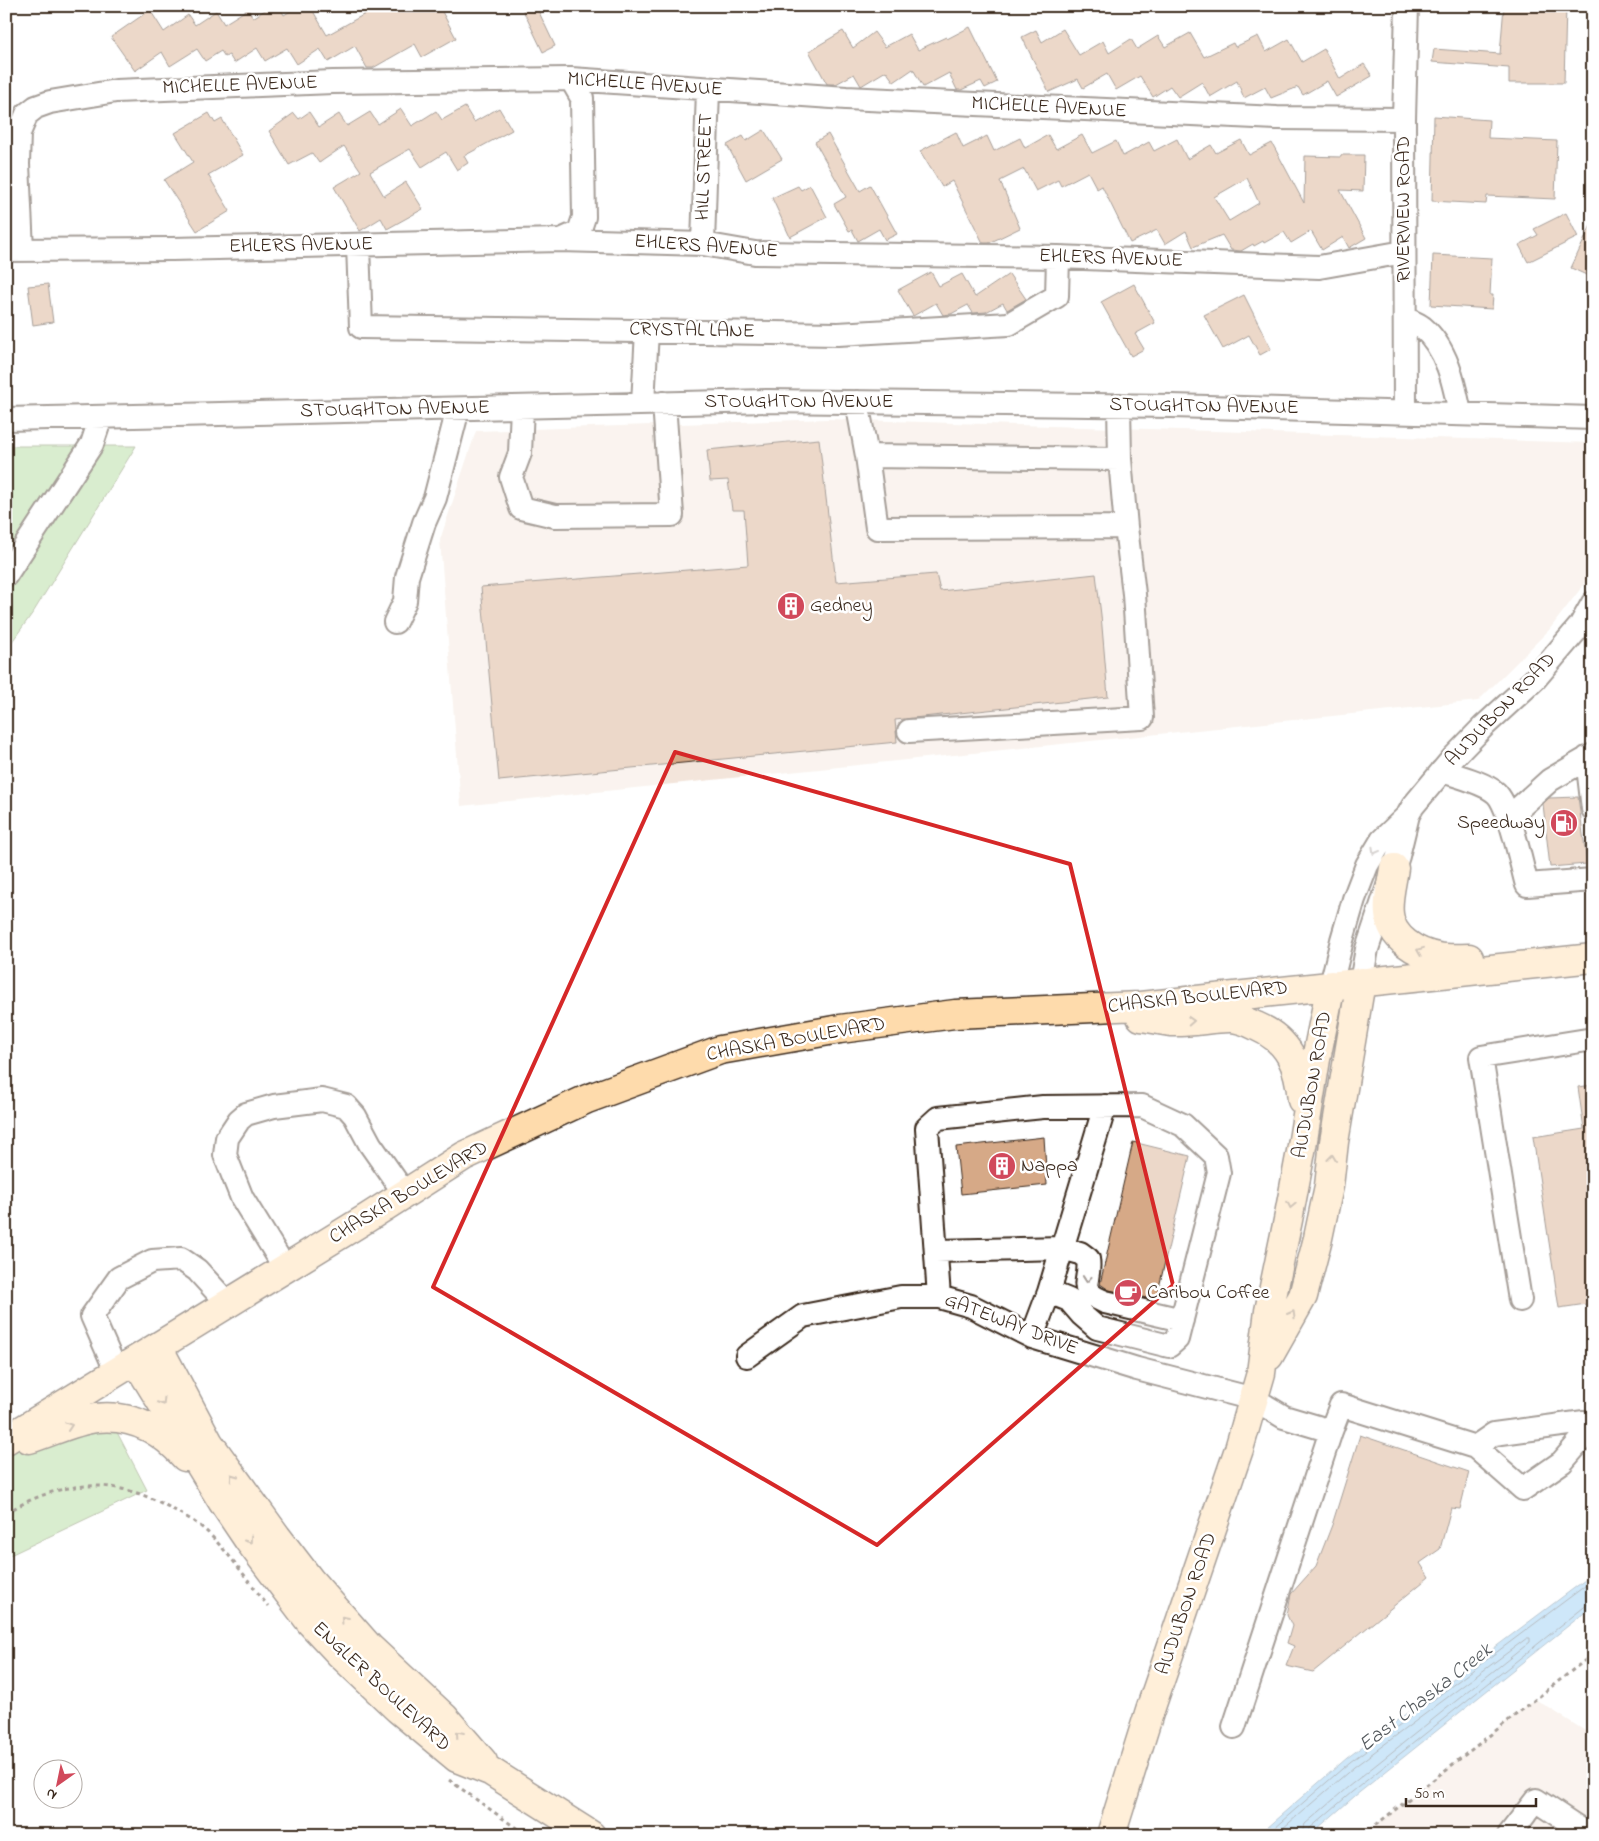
<svg xmlns="http://www.w3.org/2000/svg" width="1599" height="1841" font-family="'Indie Flower',sans-serif">
<style>
.built{fill:#f3e5db}
.green{fill:#acd794;stroke:#748059}
.water{fill:#93caf2;stroke:#708a9d}
.lines{fill:none;stroke-linecap:round;stroke-linejoin:round}
.shore{stroke:#5e6a73;stroke-width:1}
.building{fill:#d6a987;stroke:#3b2a1e;fill-rule:evenodd}
.minor-casing{stroke:#3b2a1e;stroke-width:26}
.major-casing{stroke:#3b2a1e;stroke-width:31}
.path{stroke:#3b2a1e;stroke-width:3;stroke-dasharray:4 4;stroke-linecap:butt}
.minor{stroke:#fff;stroke-width:22}
.major{stroke:#fedbac;stroke-width:28}
.oneway{stroke:#a79f9a}
.oneway2{stroke:#9c8265}
.marked{fill:none;stroke:#d62828;stroke-width:4;stroke-linejoin:round}
.labels{text-anchor:middle;dominant-baseline:central;stroke-width:5;stroke-linejoin:round;paint-order:stroke}
.street-label{font-size:20px;fill:#3b2a1e;stroke:#fff}
.poi-label{font-size:20px;fill:#3b2a1e;stroke:#fff;text-anchor:start}
.water-label{font-size:21px;font-style:italic;fill:#555a5e;stroke:#fff}
</style>
<rect width="100%" height="100%" fill="#fff"/>
<filter id="ink" filterUnits="userSpaceOnUse"><feTurbulence type="fractalNoise" baseFrequency=".02" numOctaves="2"/><feDisplacementMap in="SourceGraphic" scale="10" xChannelSelector="R" yChannelSelector="G"/><feConvolveMatrix kernelMatrix="1 2 1 2 8 2 1 2 1" color-interpolation-filters="sRGB"/></filter>
<g filter="url(#ink)">
<path class="built" d="M828 419 1593 443V564L1588 579 1549 630 1478 701 461 806 440 540 476 431Z
M1535 1699 1593 1736V1835H1363Z"/>
<path class="green" d="M6 446H136L34 611 6 650Z
M107 1413 147 1490 6 1557V1442Z"/>
<path class="water" d="M1593 1574V1606L1355 1796 1310 1835H1258L1347 1758Z"/>
<g class="lines">
<path class="shore" d="M1266 1835 1350 1762 1593 1580
M1275 1835 1354 1767 1527 1638H1530V1642L1348 1787 1305 1824 1301 1835
M1307 1835 1309 1829 1352 1792 1588 1604 1593 1603"/>
</g>
<path class="building" d="M271 6H279L284 15 299 6H310L327 35 365 14 361 6H439L456 38 422 57 415 44 373 68H367L355 46 328 62 320 49 297 64 287 48 265 61 257 48 234 63 229 55 225 57 221 51 205 61 197 49 170 66 162 52 135 71 111 37 150 10 164 32 188 15 195 25 216 11 224 24 248 9 253 18Z
M521 6H536L555 46 543 52Z
M1504 6H1566L1564 83H1509V68L1432 62 1434 49 1500 54Z
M970 27 997 82 985 88 981 81 961 90H957L949 73 923 87 913 69 894 82 886 71 861 86 854 74 836 84H827L809 51 843 31 853 48 874 32 885 47 909 34 918 50 946 37 947 39Z
M1063 29 1079 55 1103 41 1109 53 1131 39 1137 49 1158 36 1165 47 1190 33 1204 57 1233 43 1235 47 1258 36 1266 52 1289 39 1302 62 1324 49 1340 79 1364 64 1372 76 1336 97 1327 81 1303 95 1298 87 1271 98 1265 87 1244 98 1237 81 1210 97 1202 82 1178 97 1170 86 1153 97 1140 76 1116 90 1107 74 1083 88 1078 79 1049 92 1022 37 1036 30 1042 42Z
M465 107 474 122 499 108 512 130 464 156 468 163 457 170 446 152 422 167 410 149 370 172 384 196 406 182 423 209 387 229 381 218 360 231 334 187 361 171 344 146 319 163 312 153 289 165 269 131 294 113 299 119 309 112 319 127 339 114 347 126 370 112 378 124 401 109 412 126 436 111 442 120Z
M209 113 215 123 222 119 243 155 208 175 230 211 197 231 164 180 193 162 175 133Z
M1434 116 1489 120 1488 138 1557 141 1555 199 1487 196 1486 204 1432 201Z
M764 130 782 159 746 180 727 145 743 136 746 141Z
M956 132 963 148 987 136 994 151 1020 138 1025 148 1048 135 1056 149 1082 135 1092 153 1116 141 1123 156 1149 142 1154 151 1177 139 1187 159 1211 145 1216 153 1241 140 1249 155 1272 143 1304 203 1305 156 1341 157V155H1364L1363 191 1340 190 1366 238 1349 248 1343 237 1322 250 1311 231 1291 243 1284 232 1264 243 1263 241 1254 246 1253 244 1241 251 1231 250 1222 235 1193 247 1186 231 1165 244 1157 230 1130 243 1102 186 1097 189 1088 172 1061 186 1058 180 1036 191 1024 169 1000 181 1020 228 989 243H983L952 181 942 187 920 151ZM1247 178 1259 203 1229 221 1214 197Z
M828 134 860 191 870 185 897 234 885 240 879 229 858 241 852 230 849 231 834 204 846 197 815 142Z
M810 185 827 217 790 237 772 198 798 186 801 190Z
M1566 213 1578 237 1528 262 1519 245 1538 235 1534 229Z
M1593 221V278L1571 268Z
M1433 255 1492 258 1490 295H1493L1492 309 1431 305Z
M931 272 939 286 962 274 975 297 1009 274 1026 299 1007 310 1003 303 986 312 973 313 968 305 951 314 943 315 936 303 913 316 898 290Z
M48 284 53 322 33 325 28 286Z
M1134 284 1155 323 1135 334 1144 349 1131 356 1101 302Z
M1244 295 1271 349 1260 355 1249 335 1223 349 1204 315Z
M819 439 836 582 936 574 940 591 1096 574 1101 615 1108 697 895 720 897 742 499 781 481 587 748 565 744 510H732L728 480 710 481 707 450Z
M1578 797 1587 864 1550 867 1543 804 1549 798Z
M1593 1085V1303L1559 1308 1533 1137 1584 1129 1578 1087Z
M1044 1137 1047 1185 961 1194 956 1147Z
M1133 1142 1190 1156 1156 1300 1109 1290 1100 1284Z
M1360 1435 1469 1472 1460 1509 1451 1508 1440 1549 1420 1563 1429 1577 1313 1672 1286 1666 1294 1646 1287 1643 1292 1626 1287 1615 1291 1594 1316 1566 1332 1525Z"/>
<g class="lines">
<defs>
<path id="minor" d="M561 240 579 232 584 217 582 98 571 79
M703 244 708 89
M358 245 361 327 838 334 1009 324 1057 296 1058 257
M6 250 172 249 561 240 703 244 755 253 1058 257 1319 267 1404 252
M22 250 18 164 19 133 27 114 36 107 50 102 116 91 333 82 571 79 846 98 1277 118 1404 119
M1405 318C1410 321 1417 323 1422 327 1447 348 1454 383 1460 413
M857 402 867 456 877 528 1126 527 1134 594 1142 718 909 731
M643 403 647 331
M1119 405 1120 459
M522 407 520 453 511 477 521 508 555 516 672 515 664 403
M1405 411 1404 119 1407 6
M6 419 767 401 1172 406 1593 418
M867 456 1120 459 1126 527
M6 575 92 444 101 417
M395 622 405 601 407 577 424 523 435 498 458 409
M1587 758 1593 809
M1442 771C1457 776 1483 782 1496 793 1510 806 1521 864 1527 885L1593 880
M1508 818 1550 780 1593 755
M1361 982 1367 949 1398 856 1408 815 1413 806 1453 758 1484 726 1534 680 1580 626 1593 603
M1331 985 1342 940 1354 899 1367 865 1382 840 1408 815
M936 1251 1062 1248 1080 1253 1088 1259C1092 1282 1074 1289 1105 1302L1182 1320
M285 1268 242 1198 225 1155 227 1138 239 1120 246 1114 274 1106 322 1100 346 1106 355 1116 370 1144 405 1194
M1049 1292 1105 1106
M939 1297 927 1128 938 1118 1043 1107 1142 1106 1183 1125 1216 1156 1219 1173 1177 1339 1169 1346 1097 1328 1082 1315 1069 1300 1049 1292 1032 1337
M1520 1300 1481 1057 1593 1039
M747 1356 803 1316 901 1297H939L971 1306 1032 1337 1137 1369 1254 1399 1284 1417 1331 1431 1234 1727
M117 1373 92 1316 119 1278 152 1261 181 1259 197 1270 228 1304
M1331 1431 1341 1405 1475 1447 1494 1434 1584 1422 1587 1433 1562 1462 1523 1489 1475 1447
M1509 1835 1536 1800 1589 1835"/>
<path id="major" d="M1394 868C1392 883 1387 899 1389 914 1391 938 1416 953 1438 957 1448 959 1459 958 1469 958
M1141 1017C1151 1018 1162 1021 1172 1022 1191 1023 1211 1018 1230 1018 1239 1018 1248 1022 1256 1026 1289 1040 1299 1065 1302 1100
M158 1347 209 1443 277 1537 310 1580 369 1647 444 1717 483 1762
M1269 1356 1303 1296 1318 1238 1329 1186 1334 1142 1361 982
M136 1361 222 1501 249 1541 311 1623 339 1653 398 1709 457 1758 490 1771 591 1835
M29 1439C49 1433 76 1420 96 1418 132 1414 162 1430 185 1457
M6 1440 367 1218 464 1156 587 1099 720 1050 840 1029 955 1014 1140 1006 1593 958
M1111 1835 1150 1710 1239 1449 1261 1373 1269 1311 1288 1220 1302 1146 1316 1059 1331 985"/>
</defs>
<use href="#minor" class="minor-casing"/>
<use href="#major" class="major-casing"/>
<path class="path" d="M6 1513C61 1480 112 1476 169 1507 181 1514 195 1521 205 1530 227 1550 249 1582 268 1606
M449 1780 526 1835
M1363 1835 1593 1654"/>
<use href="#minor" class="minor"/>
<use href="#major" class="major"/>
</g>
<defs><path id="oneway-chevron" d="M-2-3.5L2.5 0L-2 3.5" fill="none" stroke-width="1.6" stroke-linecap="round" stroke-linejoin="round" transform="scale(1.25)"/></defs>
<g class="oneway">
<use href="#oneway-chevron" transform="translate(1375 851) rotate(119)"/>
<use href="#oneway-chevron" transform="translate(1087 1279) rotate(95)"/>
</g>
<g class="oneway2">
<use href="#oneway-chevron" transform="translate(1420 951) rotate(-158)"/>
<use href="#oneway-chevron" transform="translate(1191 1021) rotate(-3)"/>
<use href="#oneway-chevron" transform="translate(1332 1158) rotate(-84)"/>
<use href="#oneway-chevron" transform="translate(1291 1205) rotate(101)"/>
<use href="#oneway-chevron" transform="translate(1292 1314) rotate(-60)"/>
<use href="#oneway-chevron" transform="translate(162 1402) rotate(58)"/>
<use href="#oneway-chevron" transform="translate(69 1426) rotate(-18)"/>
<use href="#oneway-chevron" transform="translate(233 1477) rotate(-125)"/>
<use href="#oneway-chevron" transform="translate(249 1540) rotate(55)"/>
<use href="#oneway-chevron" transform="translate(344 1619) rotate(-132)"/>
<use href="#oneway-chevron" transform="translate(459 1734) rotate(-131)"/>
</g>
</g>
<path d="M0 0H1599V1841H0ZM675 752 1070 864 1173 1285 877 1545 433 1287Z" fill="#fff" fill-opacity=".55" fill-rule="evenodd"/>
<path class="marked" d="M675 752 1070 864 1173 1285 877 1545 433 1287Z"/>
<defs>
<symbol id="building-disc" viewBox="-11 -11 22 22"><circle r="9.5" fill="#d1495b" stroke="#fff"/><path d="M-4-6H4V6H1V3H-1V6H-4ZM-2.5-4.3h1.7v1.8h-1.7ZM.8-4.3h1.7v1.8H.8ZM-2.5-1h1.7V.8h-1.7ZM.8-1h1.7V.8H.8Z" fill="#fff"/></symbol>
<symbol id="fuel-disc" viewBox="-11 -11 22 22"><circle r="9.5" fill="#d1495b" stroke="#fff"/><path d="M-5.5-6h7V0h2V4h1.3V-2.5L3-4.5l.8-.8L6-3V5H2.5V1h-1V6h-7ZM-4.2-4.7v3.2H.2V-4.7Z" fill="#fff"/></symbol>
<symbol id="cafe-disc" viewBox="-11 -11 22 22"><circle r="9.5" fill="#d1495b" stroke="#fff"/><path d="M-5.5-4.5H6V0H3Q3 3.5 0 3.5H-2.5Q-5.5 3.5-5.5 0ZM3-3.2v2h1.7v-2ZM-6 4.5H4V6H-6Z" fill="#fff"/></symbol>
</defs>
<g fill-rule="evenodd">
<use href="#building-disc" x="775" y="590" width="32" height="32"/>
<use href="#fuel-disc" x="1548" y="807" width="32" height="32"/>
<use href="#building-disc" x="986" y="1150" width="32" height="32"/>
<use href="#cafe-disc" x="1112" y="1277" width="32" height="32"/>
</g>
<g class="labels">
<g class="street-label">
<text transform="translate(645 85) rotate(4)">MICHELLE AVENUE</text>
<text transform="translate(240 86) rotate(-2)">MICHELLE AVENUE</text>
<text transform="translate(1049 108) rotate(3)">MICHELLE AVENUE</text>
<text transform="translate(705 167) rotate(-88)">HILL STREET</text>
<text transform="translate(1404 209) rotate(-90)">RIVERVIEW ROAD</text>
<text transform="translate(301 246) rotate(-1)">EHLERS AVENUE</text>
<text transform="translate(706 247) rotate(4)">EHLERS AVENUE</text>
<text transform="translate(1111 259) rotate(2)">EHLERS AVENUE</text>
<text transform="translate(692 331) rotate(1)">CRYSTAL LANE</text>
<text x="799" y="402">STOUGHTON AVENUE</text>
<text transform="translate(1204 407) rotate(1)">STOUGHTON AVENUE</text>
<text transform="translate(395 410) rotate(-1)">STOUGHTON AVENUE</text>
<text transform="translate(1501 710) rotate(-46)">AUDUBON ROAD</text>
<text transform="translate(1198 998) rotate(-6)">CHASKA BOULEVARD</text>
<text transform="translate(796 1040) rotate(-10)">CHASKA BOULEVARD</text>
<text transform="translate(1313 1085) rotate(-80)">AUDUBON ROAD</text>
<text transform="translate(409 1193) rotate(-31)">CHASKA BOULEVARD</text>
<text transform="translate(1011 1325) rotate(21)">GATEWAY DRIVE</text>
<text transform="translate(1187 1604) rotate(-71)">AUDUBON ROAD</text>
<text transform="translate(381 1687) rotate(43)">ENGLER BOULEVARD</text>
</g>
<g class="poi-label">
<text x="810" y="606">Gedney</text>
<text x="1545" y="823" text-anchor="end">Speedway</text>
<text x="1021" y="1166">Nappa</text>
<text x="1147" y="1293">Caribou Coffee</text>
</g>
<g class="water-label">
<text transform="translate(1426 1698) rotate(-38)">East Chaska Creek</text>
</g>
</g>
<rect width="1599" height="1841" fill="none" stroke="#fff" stroke-width="25"/>
<rect x="12" y="12" width="1574" height="1816" fill="none" stroke="#3b2a1e" stroke-width="2" filter="url(#ink)"/>
<g transform="translate(58 1784) rotate(213)"><circle r="24" fill="#ffffff" stroke="#b1aaa5"/>
<path d="M0-4L9 19L0 12L-9 19Z" fill="#d1495b"/>
<text y="-8" font-size="14" font-weight="bold" text-anchor="middle" fill="#3b2a1e">N</text>
</g>
<path d="M1406 1798v8h130v-8" fill="none" stroke="#3b2a1e" stroke-width="2.5"/>
<text x="1414" y="1798" font-size="15" fill="#3b2a1e" stroke="#ffffff" stroke-width="4" paint-order="stroke">50 m</text>
</svg>
